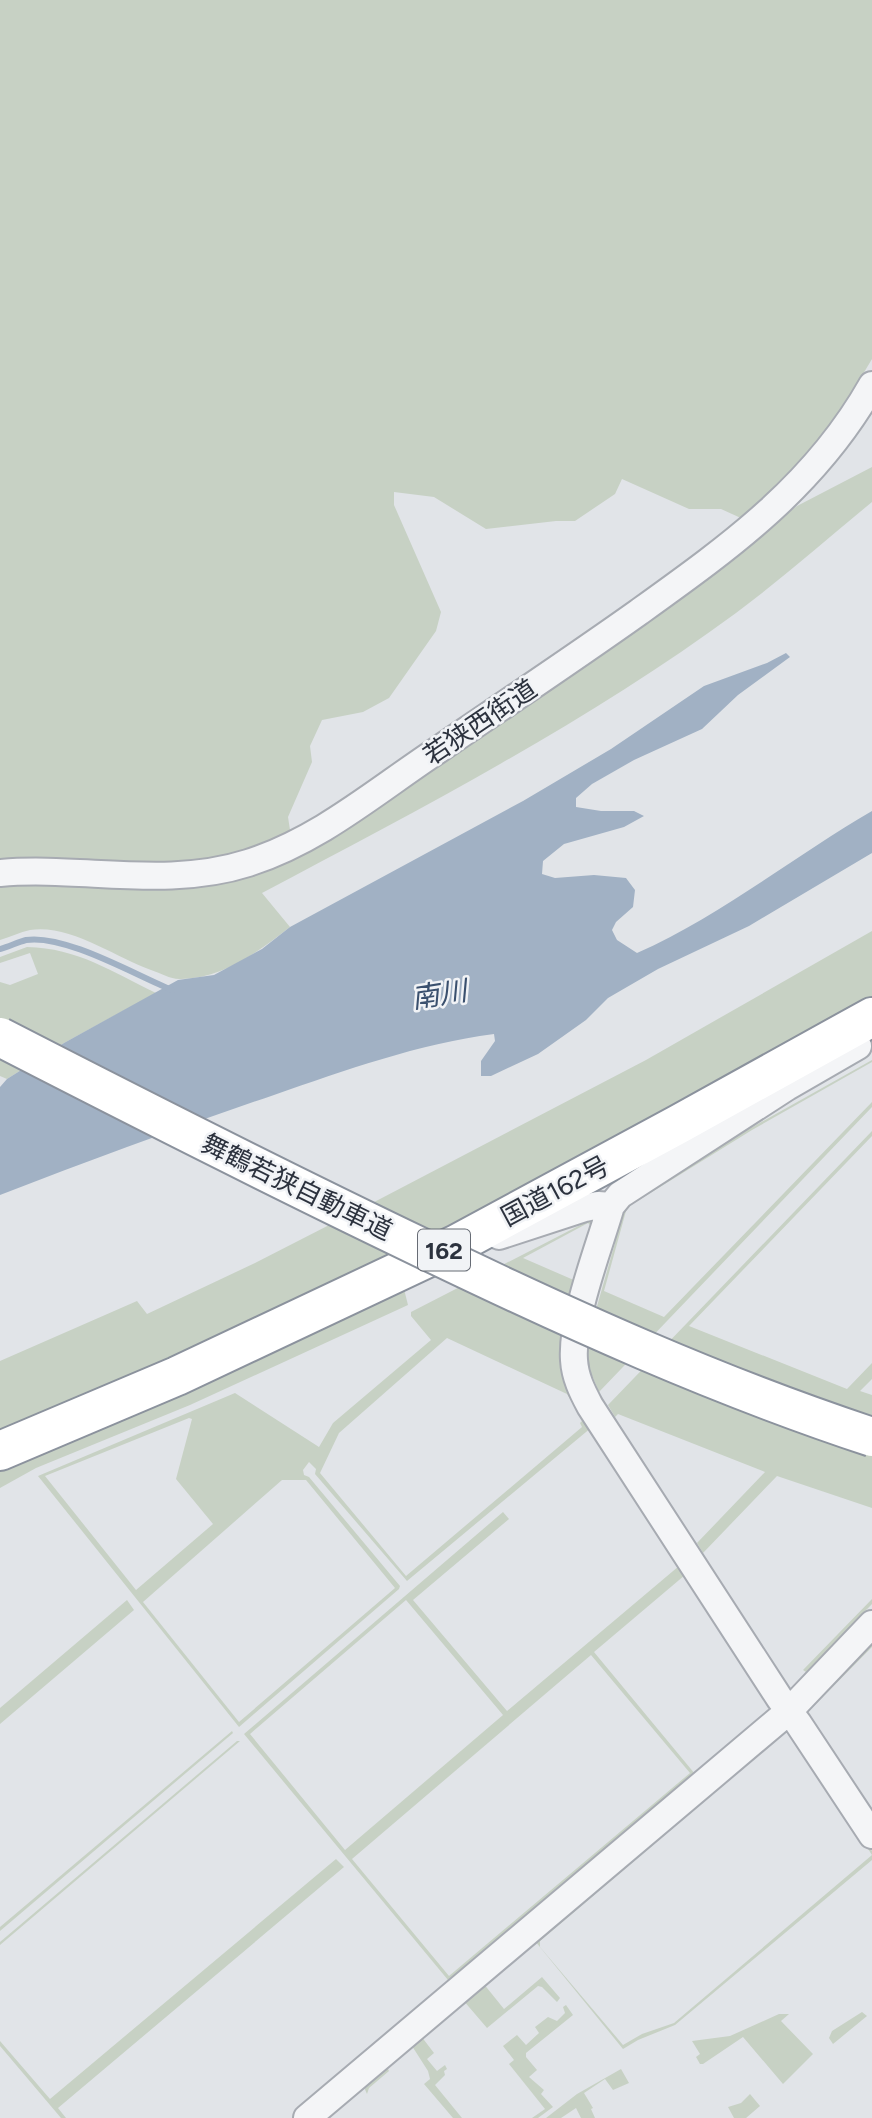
<svg xmlns="http://www.w3.org/2000/svg" width="872" height="2118" font-family="Figtree,'Noto Sans JP',sans-serif">
<style>
.green{fill:#c7d1c4;fill-rule:evenodd}
.water{fill:#a1b1c4}
.lines{fill:none;stroke-linecap:round;stroke-linejoin:round}
.stream{stroke:#a1b1c4;stroke-width:6}
.minor-casing{stroke:#a7abb2;stroke-width:30}
.highway-casing{stroke:#8b929d;stroke-width:42}
.minor{stroke:#f4f5f7;stroke-width:26}
.highway{stroke:#fff;stroke-width:38}
.highway-bridge-casing{stroke:#8b929d;stroke-width:42;stroke-linecap:butt}
.highway-bridge{stroke:#fff;stroke-width:38}
.labels{text-anchor:middle;dominant-baseline:central;stroke-width:5;stroke-linejoin:round;paint-order:stroke}
.shield{fill:#f1f3f6;stroke:#676c75;stroke-width:2}
.shield-label{font-size:24px;font-weight:bold;fill:#2c323e}
.street-label{font-size:26px;fill:#2c323e;stroke:#f1f3f6}
.water-label{font-size:28px;font-style:italic;fill:#3a506e;stroke:#f1f3f6}
</style>
<rect width="100%" height="100%" fill="#e1e4e8"/>
<path class="green" d="M0 0H872V359L842 409 803 462 743 519 721 509H689L622 479 615 494 575 521H556L486 529 434 497 394 492V505L441 612 436 631 389 698 363 712 322 720 310 746 312 762 288 817 290 830C216 877 85 862 0 860Z
M872 467V502C827 539 783 578 736 613 588 722 424 807 262 893L290 927C258 952 223 978 181 979 172 980 160 973 151 970 114 957 71 924 30 930 20 932 10 937 0 940V885L221 882C271 873 314 849 356 823L753 541 797 506Z
M872 931V1006L543 1188 0 1441V1361L137 1301 147 1314 255 1263 380 1199 646 1060Z
M27 947C78 948 112 972 156 993L64 1043 7 1079 0 1076V982L10 985 38 974 30 953 0 963V957Z
M872 1060V1062L752 1130 631 1205 626 1211 604 1291 664 1317 872 1102V1107L599 1392 588 1366V1338L615 1243 613 1240 619 1214 628 1204 749 1129Z
M872 1131V1136L689 1326 847 1389 872 1363V1379L860 1391 872 1395V1508L777 1476 703 1553 697 1543 765 1472 618 1414 615 1417 608 1405Z
M590 1220 595 1226 579 1283 592 1427 407 1581 315 1474 316 1469 309 1462 303 1470 304 1475 309 1477 400 1586 399 1589 239 1727 38 1476 235 1393 319 1447 333 1423 431 1340 411 1316V1312ZM588 1223 592 1227 576 1281 523 1258ZM447 1338 567 1394 583 1420 580 1423 582 1427 406 1576 320 1473 339 1433ZM189 1418 192 1419 176 1479 213 1524 136 1590 45 1476ZM282 1480H306L395 1588 239 1722 143 1602Z
M402 1281 408 1305 190 1405 36 1468 0 1488V1462Z
M503 1512 509 1519 413 1600 507 1711 679 1566 685 1575 594 1652 695 1774 448 1980 244 1734ZM406 1600 503 1715 345 1850 250 1734ZM591 1655 690 1773 449 1976 352 1859Z
M872 1599V1604L806 1672 803 1670Z
M127 1600 134 1610 0 1724V1708Z
M872 1643V1647L808 1712 872 1809V1818L804 1713Z
M786 1728 793 1730 872 1851V1860L675 2025 638 2040 623 2049 535 1941ZM786 1732 792 1734 872 1855 674 2023 642 2034 623 2045 540 1947V1941Z
M232 1731 233 1733 0 1931V1927Z
M237 1741H240L0 1945V1942Z
M336 1859 344 1867 58 2108 66 2118H61L0 2046V2041L50 2099Z
M542 1977 560 1998 557 2002 542 1987 538 1986 487 2028 463 2000 483 1983 504 2009Z
M566 2005 573 2015 526 2053V2057L537 2070 529 2077 544 2090 541 2094 553 2107 538 2118H532L545 2109 509 2064 514 2060 503 2046 517 2035 526 2045 539 2033 535 2027 548 2017 557 2021 565 2013 563 2007Z
M862 2012 867 2016 833 2044 829 2038 832 2031Z
M779 2014H789L781 2021 813 2054 783 2084 743 2037 703 2064H700L696 2057 700 2054 692 2041 730 2036Z
M421 2036 434 2053 427 2059 437 2071 445 2065 447 2069 444 2071 445 2075 435 2085 462 2118H453L424 2084 430 2079 428 2071 412 2046 387 2067 389 2071 369 2088 367 2094 363 2085Z
M621 2069 629 2083 613 2090 605 2079 584 2093 593 2108 591 2109 595 2118H581L576 2108 561 2118H546L577 2094Z
M750 2094 760 2106 746 2118H734L728 2107 741 2103Z"/>
<path class="water" d="M786 653 790 657 738 695 702 729 634 760 592 784 576 798V807L601 811H634L644 816 624 827 564 844 543 861 542 874 555 878 594 875 626 878 635 890 633 907 616 922 612 930 617 940 637 953C720 916 793 857 872 811V853L749 926 658 969 608 998 586 1020 538 1054 491 1076H481V1061L495 1041 494 1034C418 1044 346 1070 274 1095 182 1126 91 1160 0 1195V1087L7 1079 64 1043 178 980 214 975 262 949 290 927 523 801 611 749 704 686 767 663Z"/>
<g class="lines">
<path class="stream" d="M0 949C8 947 18 942 26 940 65 934 135 975 172 990"/>
<defs>
<path id="minor" d="M0 873C82 866 167 889 248 863 320 840 376 791 438 750 505 704 573 659 639 612 731 546 815 486 872 385
M858 1046 787 1087 620 1195 611 1206C599 1248 571 1318 574 1360 575 1377 582 1391 590 1406L780 1699 798 1723 872 1835
M499 1236 585 1208 598 1205 611 1206
M307 2118 789 1711 872 1624"/>
<path id="highway" d="M0 1451 177 1376 457 1244 679 1124 872 1017"/>
</defs>
<use href="#minor" class="minor-casing"/>
<use href="#highway" class="highway-casing"/>
<use href="#minor" class="minor"/>
<use href="#highway" class="highway"/>
<defs>
<path id="highway-bridge" d="M0 1037C140 1109 280 1180 422 1248 569 1319 717 1386 872 1437"/>
</defs>
<use href="#highway-bridge" class="highway-bridge-casing"/>
<use href="#highway-bridge" class="highway-bridge"/>
</g>
<g class="labels">
<rect class="shield" x="418" y="1229.5" width="52" height="41" rx="5"/>
<g class="shield-label">
<text x="444" y="1250">162</text>
</g>
<g class="street-label">
<text transform="translate(480 722) rotate(-34)">若狭西街道</text>
<text transform="translate(297 1187) rotate(26)">舞鶴若狭自動車道</text>
<text transform="translate(555 1191) rotate(-28)">国道162号</text>
</g>
<g class="water-label">
<text transform="translate(439 994) rotate(-9)">南川</text>
</g>
</g>
</svg>
